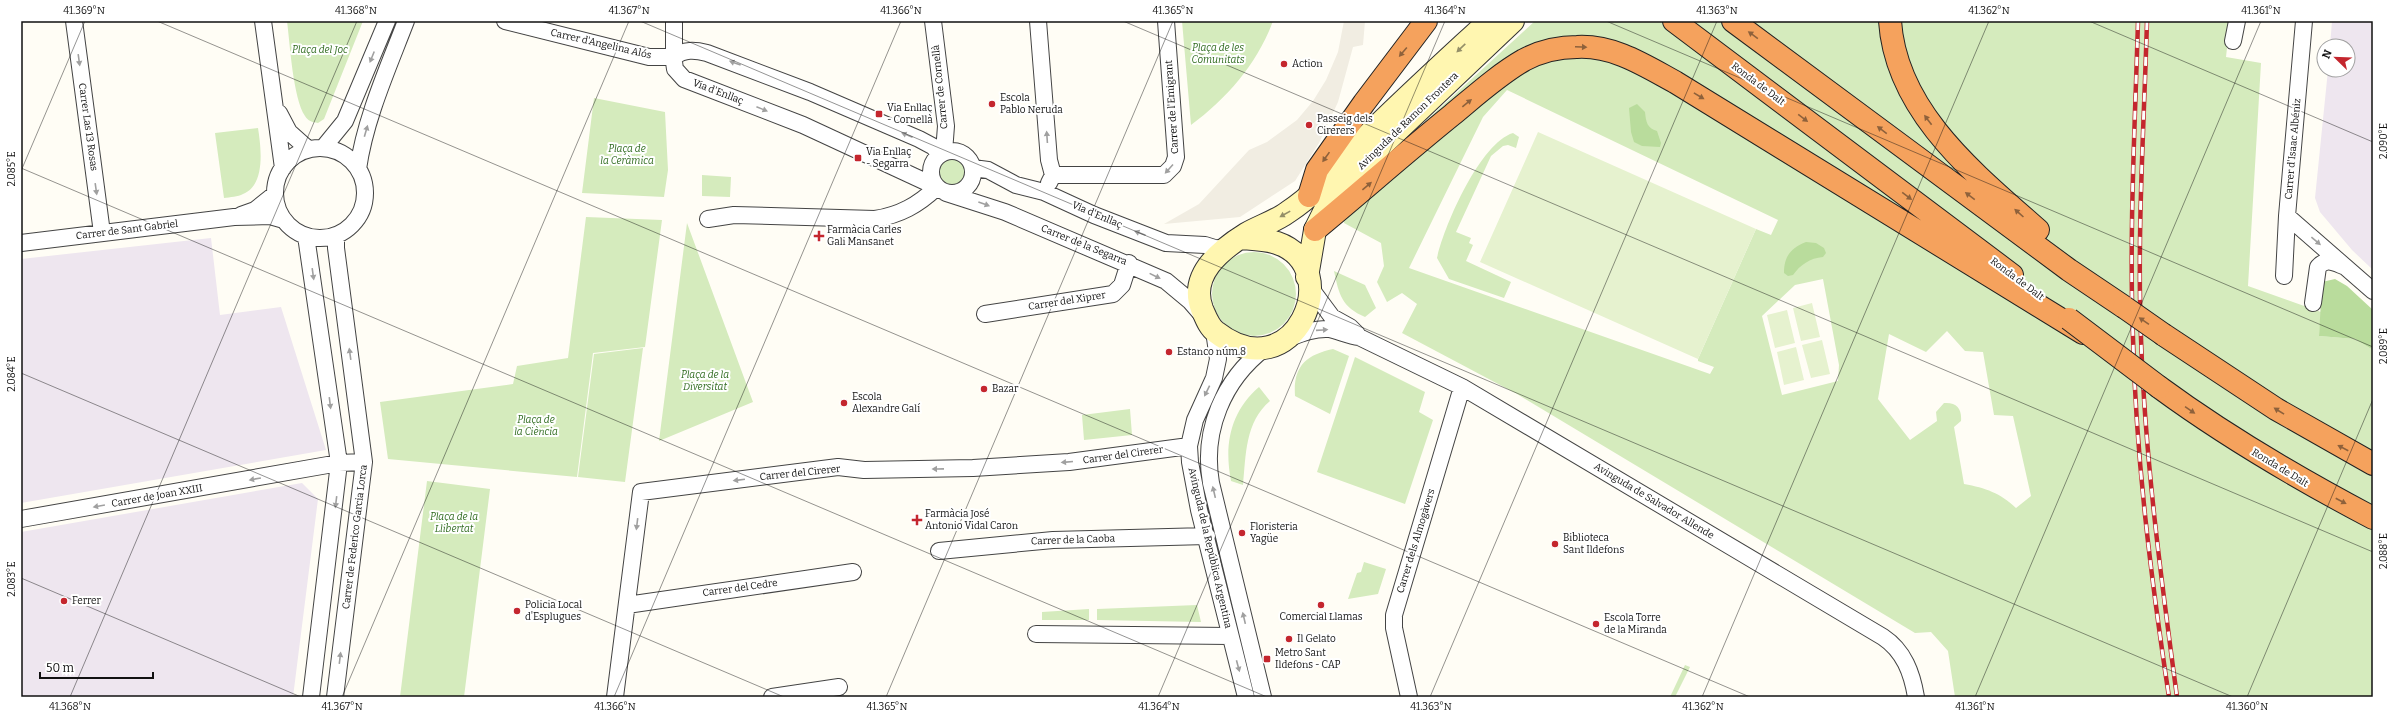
<svg xmlns="http://www.w3.org/2000/svg" width="2394" height="718" font-family="Bitter,serif">
<style>
.industrial{fill:#eee6ef}
.green{fill:#d5ebbd;fill-rule:evenodd}
.forest{fill:#b9dc9c}
.pitch{fill:#e6f2cf}
.plaza{fill:#f1ede2}
.lines{fill:none;stroke-linecap:round;stroke-linejoin:round}
.street-casing{stroke:#444;stroke-width:18}
.secondary-casing{stroke:#333;stroke-width:24}
.highway-casing{stroke:#222;stroke-width:24}
.street{stroke:#fff;stroke-width:16}
.secondary{stroke:#fff6b0;stroke-width:22}
.highway{stroke:#f5a25d;stroke-width:22}
.rail-casing{stroke:#c4262e;stroke-width:4.5}
.rail{stroke:#fff;stroke-width:3;stroke-dasharray:9;stroke-linecap:butt}
.highway-bridge-casing{stroke:#222;stroke-width:24;stroke-linecap:butt}
.highway-bridge{stroke:#f5a25d;stroke-width:22}
.oneway{fill:#8e613b}
.oneway2{fill:#948f68}
.oneway3{fill:#a0a0a0}
.ticks{fill:none;stroke:#111;stroke-width:1;stroke-opacity:0.45}
.poi-dot{fill:#c4262e;stroke:#fff;stroke-width:1.5}
.labels{text-anchor:middle;dominant-baseline:central;stroke-width:4;stroke-linejoin:round;paint-order:stroke}
.street-label{font-size:10px;fill:#111;stroke:#fff}
.park-label{font-size:10px;font-style:italic;fill:#2f6b1f;stroke:#fff}
.poi-label{font-size:10px;fill:#111;stroke:#fff;text-anchor:start}
.neatline{fill:none;stroke:#111;stroke-width:1.5}
.ticks-label{font-size:10px;text-anchor:middle;fill:#111}
</style>
<rect width="100%" height="100%" fill="#fffdf5"/>
<path class="industrial" d="M2332 21H2373V270L2352 250 2320 212 2315 198 2328 70H2348V46H2330Z
M211 238 220 315 281 307 326 450 21 503V259Z
M302 483 318 499 293 697H21V532Z"/>
<path class="green" d="M287 21H363L324 119 318 123C312 122 308 121 305 116 293 98 290 44 287 21Z
M1182 21H1273C1257 64 1227 98 1191 125Z
M1535 21H2230L2226 57 2261 63 2248 286 2321 312 2319 336 2355 339 2373 350V697H1955L1948 651 1931 632 1915 633 1517 394 1402 333 1417 304 1402 293 1387 302 1377 282 1384 266 1381 243 1344 223 1346 194ZM1507 90 1778 220 1771 235 1756 229 1698 359V361L1714 367 1710 374 1409 268 1483 117ZM1823 279 1839 365 1838 381 1782 395 1762 316 1795 285ZM1947 331 1965 351 1983 352 1994 415 2013 416 2031 496 2016 508C2000 493 1986 488 1964 484L1954 427 1961 421C1962 409 1957 402 1944 403L1936 412 1937 421 1910 440 1878 399 1889 334 1926 352Z
M594 98 665 112 668 170 664 197 582 193Z
M258 128C261 147 266 185 243 194 238 197 230 197 224 198L215 133Z
M1513 133 1519 137 1516 148 1508 145 1503 146 1491 156 1456 232 1471 238 1469 243 1473 245 1466 261 1511 282 1504 298 1449 279 1437 258C1444 226 1480 143 1513 133Z
M939 172a13 13 0 1 1 26 0a13 13 0 1 1-26 0Z
M702 175 731 177 730 197 702 196Z
M586 217 662 220 645 347 593 353 577 477 388 459 380 402 513 384 517 366 568 358Z
M687 223 753 402 659 441Z
M1212 294a42 42 0 1 1 84 0a42 42 0 1 1-84 0Z
M1334 271 1365 285 1376 308 1365 317C1342 307 1339 295 1334 271Z
M643 348 625 482 578 477 594 354Z
M1333 349 1349 356 1330 414 1295 396C1293 366 1306 355 1333 349Z
M1355 357 1425 392 1419 412 1433 420 1405 504 1317 472Z
M1259 387 1270 401C1245 422 1246 455 1243 485L1231 481C1224 445 1230 412 1259 387Z
M1130 409 1132 435 1084 440 1082 415Z
M427 481 490 489 464 697H400Z
M1364 562 1386 569 1378 594 1348 599 1357 573 1361 572Z
M1197 605 1201 622 1097 620V609Z
M1089 609V620H1042V612Z
M1685 665 1690 667 1675 697H1670Z"/>
<path class="forest" d="M1637 104 1645 112C1646 122 1647 128 1657 131L1661 143 1660 147 1642 146 1634 142 1631 132 1629 108Z
M1806 242 1816 243 1824 248 1826 253 1823 257C1810 258 1800 265 1793 275L1788 276 1784 273C1784 256 1791 248 1806 242Z
M2335 279 2347 286 2373 310V350L2355 339 2319 336 2322 282Z"/>
<path class="pitch" d="M1538 132 1756 229 1698 359 1480 262Z
M1812 303 1820 337 1801 341 1793 308Z
M1787 310 1795 343 1775 348 1767 315Z
M1822 340 1830 374 1811 378 1802 345Z
M1796 347 1804 380 1784 385 1777 352Z"/>
<path class="plaza" d="M1344 21H1365L1363 45 1353 47 1338 102 1319 143 1295 181 1240 217 1164 224 1199 204 1249 150 1267 142 1297 120 1313 101 1326 80 1338 52Z"/>
<g class="lines">
<defs>
<path id="street" d="M74 21 102 233
M263 21 283 168
M505 21 649 57H674
M674 21V62L675 69 684 79 803 125 926 182 931 179
M933 21 946 126 944 152
M1038 21 1049 160 1053 175 1049 183
M2233 41 2237 21
M674 57C684 49 695 50 707 53L810 92 919 139 934 147 939 155
M279 113 289 132 308 149
M323 148 345 121 387 21
M275 193a45 45 0 1 1 90 0a45 45 0 1 1-90 0Z
M931 172a21 21 0 1 1 42 0a21 21 0 1 1-42 0Z
M973 168 988 170 1016 185 1044 192 1094 215 1166 243 1205 245 1218 249 1225 247
M358 169C365 119 388 68 406 21
M1053 175H1164L1173 166 1176 157 1166 21
M946 193 1005 212 1166 281 1190 301 1203 316
M241 215 255 210 275 194
M2287 216 2373 291
M708 219 734 215 875 219C900 215 918 205 936 188
M306 236 339 463 311 697
M21 243 234 217 270 216 284 220
M2284 276 2287 216 2304 21
M1309 286 1332 317 1350 327 1357 334
M2313 303 2318 267C2326 258 2333 262 2343 266
M985 314 1113 294 1122 285 1129 263
M1214 331 1218 359 1214 378 1195 420 1189 446 1190 462 1199 510 1246 697
M1287 339C1300 334 1314 328 1329 329 1339 331 1349 336 1359 337L1462 387 1883 637C1904 651 1912 673 1916 697
M21 519 339 463 364 462
M939 551 1053 540 1207 536
M627 605 853 572
M1036 634 1230 636
M335 697 364 462 336 248V235
M615 697 641 492 838 467 864 470 973 468 1069 462 1189 446
M772 697 839 687
M1263 697 1211 483C1202 431 1223 380 1265 348
M1409 697 1394 628V615L1462 387"/>
<path id="secondary" d="M1240 238C1252 239 1265 239 1277 243 1348 267 1294 393 1216 332 1209 327 1206 318 1202 309 1189 275 1220 250 1246 234 1260 226 1276 221 1288 212 1319 192 1342 162 1367 136 1406 97 1448 59 1489 21
M1307 277 1315 230 1329 202 1380 147 1513 21"/>
<path id="highway" d="M1674 21 2012 275
M1733 21 2069 270 2124 307
M1890 21C1896 112 1975 174 2038 230
M1309 196 1317 170 1364 103 1426 21
M1315 230C1361 192 1405 153 1452 115 1475 96 1498 75 1524 60 1539 52 1559 47 1577 47 1613 45 1644 65 1675 82L2083 333
M2164 335 2276 409 2373 464
M2159 387C2227 437 2299 479 2373 518"/>
</defs>
<use href="#street" class="street-casing"/>
<use href="#secondary" class="secondary-casing"/>
<use href="#highway" class="highway-casing"/>
<use href="#street" class="street"/>
<use href="#secondary" class="secondary"/>
<use href="#highway" class="highway"/>
<defs>
<path id="rail" d="M2138 21C2135 126 2129 232 2133 338 2136 459 2151 578 2169 697
M2147 21C2144 126 2137 232 2141 338 2145 458 2161 578 2177 697"/>
</defs>
<use href="#rail" class="rail-casing"/>
<use href="#rail" class="rail"/>
<defs>
<path id="highway-bridge" d="M2124 307 2164 335
M2069 319 2159 387"/>
</defs>
<use href="#highway-bridge" class="highway-bridge-casing"/>
<use href="#highway-bridge" class="highway-bridge"/>
</g>
<defs><path id="oneway-solid" d="M-6-.8H1V-3.2L6.5 0L1 3.2V.8H-6Z"/></defs>
<g class="oneway">
<use href="#oneway-solid" transform="translate(1753 35) rotate(-144)"/>
<use href="#oneway-solid" transform="translate(1581 47) rotate(2)"/>
<use href="#oneway-solid" transform="translate(1403 52) rotate(130)"/>
<use href="#oneway-solid" transform="translate(1699 96) rotate(31)"/>
<use href="#oneway-solid" transform="translate(1467 103) rotate(-39)"/>
<use href="#oneway-solid" transform="translate(1803 118) rotate(37)"/>
<use href="#oneway-solid" transform="translate(1928 120) rotate(-127)"/>
<use href="#oneway-solid" transform="translate(1882 130) rotate(-143)"/>
<use href="#oneway-solid" transform="translate(1326 157) rotate(125)"/>
<use href="#oneway-solid" transform="translate(1367 186) rotate(-40)"/>
<use href="#oneway-solid" transform="translate(1907 196) rotate(37)"/>
<use href="#oneway-solid" transform="translate(1970 196) rotate(-143)"/>
<use href="#oneway-solid" transform="translate(2019 213) rotate(-138)"/>
<use href="#oneway-solid" transform="translate(2144 321) rotate(-146)"/>
<use href="#oneway-solid" transform="translate(2190 410) rotate(34)"/>
<use href="#oneway-solid" transform="translate(2279 411) rotate(-148)"/>
<use href="#oneway-solid" transform="translate(2343 448) rotate(-152)"/>
<use href="#oneway-solid" transform="translate(2341 501) rotate(28)"/>
</g>
<g class="oneway2">
<use href="#oneway-solid" transform="translate(1461 48) rotate(136)"/>
<use href="#oneway-solid" transform="translate(1285 214) rotate(151)"/>
</g>
<g class="oneway3">
<use href="#oneway-solid" transform="translate(372 57) rotate(112)"/>
<use href="#oneway-solid" transform="translate(79 60) rotate(82)"/>
<use href="#oneway-solid" transform="translate(735 63) rotate(-160)"/>
<use href="#oneway-solid" transform="translate(762 109) rotate(22)"/>
<use href="#oneway-solid" transform="translate(366 131) rotate(-74)"/>
<use href="#oneway-solid" transform="translate(907 135) rotate(-158)"/>
<use href="#oneway-solid" transform="translate(1047 137) rotate(-94)"/>
<use href="#oneway-solid" transform="translate(1169 169) rotate(132)"/>
<use href="#oneway-solid" transform="translate(96 189) rotate(82)"/>
<use href="#oneway-solid" transform="translate(984 204) rotate(20)"/>
<use href="#oneway-solid" transform="translate(1140 233) rotate(-159)"/>
<use href="#oneway-solid" transform="translate(2316 241) rotate(40)"/>
<use href="#oneway-solid" transform="translate(313 274) rotate(82)"/>
<use href="#oneway-solid" transform="translate(1155 276) rotate(26)"/>
<use href="#oneway-solid" transform="translate(1322 330) rotate(-4)"/>
<use href="#oneway-solid" transform="translate(350 354) rotate(-98)"/>
<use href="#oneway-solid" transform="translate(1207 391) rotate(116)"/>
<use href="#oneway-solid" transform="translate(330 403) rotate(83)"/>
<use href="#oneway-solid" transform="translate(1067 462) rotate(175)"/>
<use href="#oneway-solid" transform="translate(938 469) rotate(179)"/>
<use href="#oneway-solid" transform="translate(255 479) rotate(170)"/>
<use href="#oneway-solid" transform="translate(739 480) rotate(173)"/>
<use href="#oneway-solid" transform="translate(1214 492) rotate(-103)"/>
<use href="#oneway-solid" transform="translate(336 502) rotate(97)"/>
<use href="#oneway-solid" transform="translate(99 506) rotate(170)"/>
<use href="#oneway-solid" transform="translate(637 524) rotate(97)"/>
<use href="#oneway-solid" transform="translate(1244 618) rotate(-103)"/>
<use href="#oneway-solid" transform="translate(340 658) rotate(-83)"/>
<use href="#oneway-solid" transform="translate(1238 666) rotate(75)"/>
</g>
<path class="ticks" d="M157 21 1750 697M640 21 2233 697M1123 21 2373 552M1606 21 2373 347M2089 21 2373 142M21 168 1267 697M21 171 85 21M21 373 784 697M21 578 301 697M70 697 357 21M342 697 629 21M614 697 901 21M886 697 1173 21M1158 697 1445 21M1430 697 1717 21M1702 697 1989 21M1975 697 2261 21M2247 697 2373 399"/>
<g class="poi-dot">
<circle cx="1284" cy="64" r="4"/>
<circle cx="992" cy="104" r="4"/>
<rect x="875" y="110" width="8" height="8" rx="2"/>
<circle cx="1309" cy="125" r="4"/>
<rect x="854" y="154" width="8" height="8" rx="2"/>
<path d="M817 230h4v4h4v4h-4v4h-4v-4h-4v-4h4z"/>
<circle cx="1169" cy="352" r="4"/>
<circle cx="984" cy="389" r="4"/>
<circle cx="844" cy="403" r="4"/>
<path d="M915 514h4v4h4v4h-4v4h-4v-4h-4v-4h4z"/>
<circle cx="1242" cy="533" r="4"/>
<circle cx="1555" cy="544" r="4"/>
<circle cx="64" cy="601" r="4"/>
<circle cx="1321" cy="605" r="4"/>
<circle cx="517" cy="611" r="4"/>
<circle cx="1596" cy="624" r="4"/>
<circle cx="1289" cy="639" r="4"/>
<rect x="1263" y="655" width="8" height="8" rx="2"/>
</g>
<g class="labels">
<g class="street-label">
<text transform="translate(601 44) rotate(13)">Carrer d'Angelina Alós</text>
<text transform="translate(1758 84) rotate(37)">Ronda de Dalt</text>
<text transform="translate(940 87) rotate(-96)">Carrer de Cornellà</text>
<text transform="translate(718 92) rotate(21)">Via d'Enllaç</text>
<text transform="translate(1172 107) rotate(-94)">Carrer de l'Emigrant</text>
<text transform="translate(1408 121) rotate(-44)">Avinguda de Ramon Frontera</text>
<text transform="translate(88 127) rotate(82)">Carrer Las 13 Rosas</text>
<text transform="translate(2293 149) rotate(-85)">Carrer d'Isaac Albéniz</text>
<text transform="translate(1097 215) rotate(23)">Via d'Enllaç</text>
<text transform="translate(127 230) rotate(-7)">Carrer de Sant Gabriel</text>
<text transform="translate(1084 245) rotate(22)">Carrer de la Segarra</text>
<text transform="translate(2017 279) rotate(37)">Ronda de Dalt</text>
<text transform="translate(1067 301) rotate(-9)">Carrer del Xiprer</text>
<text transform="translate(1123 455) rotate(-8)">Carrer del Cirerer</text>
<text transform="translate(2280 468) rotate(31)">Ronda de Dalt</text>
<text transform="translate(800 473) rotate(-6)">Carrer del Cirerer</text>
<text transform="translate(157 496) rotate(-10)">Carrer de Joan XXIII</text>
<text transform="translate(1654 501) rotate(31)">Avinguda de Salvador Allende</text>
<text transform="translate(355 537) rotate(-83)">Carrer de Federico Garcia Lorca</text>
<text transform="translate(1073 540) rotate(-2)">Carrer de la Caoba</text>
<text transform="translate(1416 541) rotate(-73)">Carrer dels Almogàvers</text>
<text transform="translate(1210 548) rotate(77)">Avinguda de la República Argentina</text>
<text transform="translate(740 588) rotate(-8)">Carrer del Cedre</text>
</g>
<g class="park-label">
<text x="1218" y="48">Plaça de les<tspan x="1218" dy="12">Comunitats</tspan></text>
<text x="320" y="50">Plaça del Joc</text>
<text x="627" y="149">Plaça de<tspan x="627" dy="12">la Ceràmica</tspan></text>
<text x="705" y="375">Plaça de la<tspan x="705" dy="12">Diversitat</tspan></text>
<text x="536" y="420">Plaça de<tspan x="536" dy="12">la Ciència</tspan></text>
<text x="454" y="517">Plaça de la<tspan x="454" dy="12">Llibertat</tspan></text>
</g>
<g class="poi-label">
<text x="1292" y="64">Action</text>
<text x="1000" y="98">Escola<tspan x="1000" dy="12">Pablo Neruda</tspan></text>
<text x="887" y="108">Via Enllaç<tspan x="887" dy="12">- Cornellà</tspan></text>
<text x="1317" y="119">Passeig dels<tspan x="1317" dy="12">Cirerers</tspan></text>
<text x="866" y="152">Via Enllaç<tspan x="866" dy="12">- Segarra</tspan></text>
<text x="827" y="230">Farmàcia Carles<tspan x="827" dy="12">Gali Mansanet</tspan></text>
<text x="1177" y="352">Estanco núm.8</text>
<text x="992" y="389">Bazar</text>
<text x="852" y="397">Escola<tspan x="852" dy="12">Alexandre Galí</tspan></text>
<text x="925" y="514">Farmàcia José<tspan x="925" dy="12">Antonio Vidal Caron</tspan></text>
<text x="1250" y="527">Floristeria<tspan x="1250" dy="12">Yagüe</tspan></text>
<text x="1563" y="538">Biblioteca<tspan x="1563" dy="12">Sant Ildefons</tspan></text>
<text x="72" y="601">Ferrer</text>
<text x="525" y="605">Policia Local<tspan x="525" dy="12">d'Esplugues</tspan></text>
<text x="1321" y="617" text-anchor="middle">Comercial Llamas</text>
<text x="1604" y="618">Escola Torre<tspan x="1604" dy="12">de la Miranda</tspan></text>
<text x="1297" y="639">Il Gelato</text>
<text x="1275" y="653">Metro Sant<tspan x="1275" dy="12">Ildefons - CAP</tspan></text>
</g>
</g>
<rect width="2394" height="718" fill="none" stroke="#ffffff" stroke-width="44"/>
<g transform="translate(2336 58) rotate(293)"><circle r="19" fill="#ffffff" stroke="#a0a0a0"/>
<path d="M0-3L7 15L0 10L-7 15Z" fill="#c4262e"/>
<text y="-6" font-size="11" font-weight="bold" text-anchor="middle" fill="#111111">N</text>
</g>
<path d="M40 672v6h113v-6" fill="none" stroke="#111111" stroke-width="2"/>
<text x="46" y="672" font-size="12" fill="#111111" stroke="#ffffff" stroke-width="3" paint-order="stroke">50 m</text>
<rect x="22" y="22" width="2350" height="674" class="neatline"/>
<g class="ticks-label">
<text x="84" y="14">41.369°N</text>
<text x="356" y="14">41.368°N</text>
<text x="629" y="14">41.367°N</text>
<text x="901" y="14">41.366°N</text>
<text x="1173" y="14">41.365°N</text>
<text x="1445" y="14">41.364°N</text>
<text x="1717" y="14">41.363°N</text>
<text x="1989" y="14">41.362°N</text>
<text x="2261" y="14">41.361°N</text>
<text transform="translate(2383 141) rotate(-90)" y="4">2.090°E</text>
<text transform="translate(11 169) rotate(-90)" y="4">2.085°E</text>
<text transform="translate(2383 346) rotate(-90)" y="4">2.089°E</text>
<text transform="translate(11 374) rotate(-90)" y="4">2.084°E</text>
<text transform="translate(2383 551) rotate(-90)" y="4">2.088°E</text>
<text transform="translate(11 579) rotate(-90)" y="4">2.083°E</text>
<text x="70" y="710">41.368°N</text>
<text x="342" y="710">41.367°N</text>
<text x="615" y="710">41.366°N</text>
<text x="887" y="710">41.365°N</text>
<text x="1159" y="710">41.364°N</text>
<text x="1431" y="710">41.363°N</text>
<text x="1703" y="710">41.362°N</text>
<text x="1975" y="710">41.361°N</text>
<text x="2247" y="710">41.360°N</text>
</g>
</svg>
